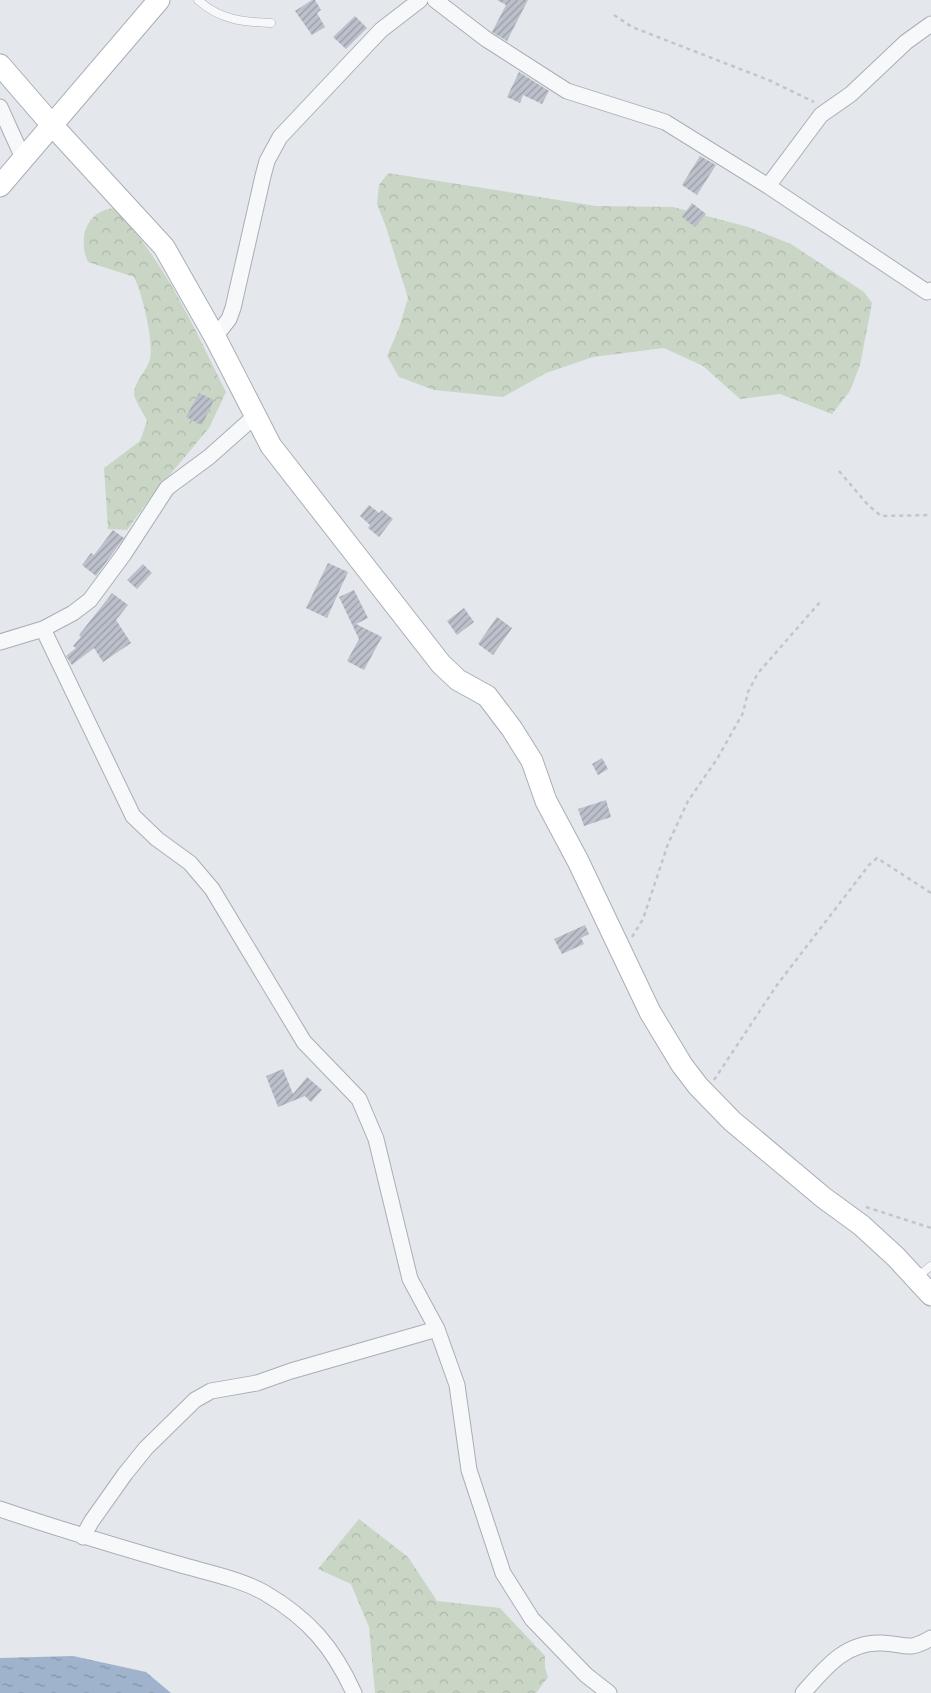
<svg xmlns="http://www.w3.org/2000/svg" width="931" height="1693" font-family="'Fira Sans',sans-serif">
<style>
.forest{fill:url(#forest-crowns)}
.water{fill:url(#water-ripples)}
.building{fill:url(#building-hatch)}
.lines{fill:none;stroke-linecap:round;stroke-linejoin:round}
.lane-casing{stroke:#a9aeb7;stroke-width:9}
.street-casing{stroke:#a9aeb7;stroke-width:17}
.secondary-casing{stroke:#a9aeb7;stroke-width:23}
.path{stroke:#c2c5cb;stroke-width:2.5;stroke-dasharray:4 4;stroke-linecap:butt}
.lane{stroke:#f7f8fa;stroke-width:8}
.street{stroke:#f7f8fa;stroke-width:15}
.secondary{stroke:#fff;stroke-width:21}
</style>
<defs>
<pattern id="forest-crowns" width="20" height="18" patternUnits="userSpaceOnUse" patternTransform="scale(1.25)"><rect width="20" height="18" fill="#c9d6c5"/><path d="M2 6a3 3 0 1 1 6 0M12 15a3 3 0 1 1 6 0" fill="none" stroke="#adb8ab"/></pattern>
<pattern id="water-ripples" width="26" height="14" patternUnits="userSpaceOnUse" patternTransform="scale(1.25)"><rect width="26" height="14" fill="#9fb4cc"/><path d="M2 4q2-2 4 0t4 0M15 11q2-2 4 0t4 0" fill="none" stroke="#8293a7"/></pattern>
<pattern id="building-hatch" width="6" height="6" patternUnits="userSpaceOnUse" patternTransform="scale(1.25)"><rect width="6" height="6" fill="#bbc0ca"/><path d="M-1 1l2-2M0 6l6-6M5 7l2-2" fill="none" stroke="#989da6"/></pattern>
</defs>
<rect width="100%" height="100%" fill="#e4e7ec"/>
<path class="forest" d="M388 173 596 206 673 207 748 227 791 244 864 292 872 303 860 365 850 391 832 414 780 394 740 399 703 366 664 348 593 357 546 373 503 397 434 390 399 377 387 356 399 328 408 298 386 227 377 204 379 185Z
M113 208C163 256 195 330 226 392L209 428 148 501 127 530 108 529 104 468 140 441 147 421C144 414 135 401 134 394 134 381 147 371 150 359 154 342 142 292 134 277L88 262C78 240 85 212 113 208Z
M359 1519 408 1557 437 1601 500 1608 545 1656V1668L548 1677 536 1693H375L369 1627 351 1584 318 1569Z"/>
<path class="water" d="M73 1656 146 1672 171 1693H0V1658Z"/>
<path class="building" d="M312 0H315L321 10 317 13 325 27 312 35 295 11Z
M497 0H528L507 41 492 32 506 5Z
M355 16 367 28 346 49 333 37Z
M519 72 549 91 542 104 523 95 520 103 507 97Z
M700 156 716 165 697 195 682 185Z
M692 203 706 214 695 227 682 217Z
M199 393 214 400 202 425 186 417Z
M369 505 379 513 382 510 393 519 379 537 368 528 370 525 360 516Z
M113 530 124 538 96 576 82 565 91 553 94 555Z
M328 563 348 572 327 618 306 608Z
M143 564 152 573 137 589 127 580Z
M354 590 368 618 356 624 382 637 364 670 347 661 359 639 339 597Z
M112 593 128 605 116 620 131 643 103 662 94 648 72 665 66 656 76 648 73 646 81 637 79 635Z
M464 608 474 622 457 635 447 621Z
M497 617 512 628 493 655 478 644Z
M602 758 608 769 598 775 592 764Z
M606 800 611 817 584 826 578 809Z
M585 925 589 934 581 938 584 944 562 954 554 939Z
M283 1069 293 1094 307 1077 322 1090 311 1102 305 1096 278 1107 266 1076Z"/>
<g class="lines">
<defs>
<path id="lane" d="M198 0C220 20 243 22 271 23
M917 1277 931 1266"/>
<path id="street" d="M435 0 486 39 567 91 665 122 768 186 821 115 851 94 906 42 931 24
M0 107 23 158
M768 186 927 292 931 290
M215 337 229 319 233 308 263 176 267 161 280 137 381 30 420 0
M43 629 133 816 157 839 190 863 212 889 304 1042 359 1099 376 1139 410 1279 437 1329 457 1385 469 1470 503 1573 532 1619 586 1675 609 1693
M0 642 43 629 73 613 90 600 124 554 167 488 209 457 255 416
M0 1509C59 1529 119 1547 178 1564 205 1572 241 1579 265 1593 309 1619 333 1647 354 1693
M83 1537 91 1522 125 1474 146 1448 195 1400 211 1391 257 1383 291 1371 437 1329
M803 1693C825 1668 846 1641 882 1643 906 1644 908 1652 931 1638"/>
<path id="secondary" d="M0 65 52 125 164 247 215 337 271 446 441 664 458 680 487 696 512 729 532 761 546 801 578 861 650 1012 682 1065 698 1086 732 1121 824 1198 861 1225 896 1257 931 1295
M0 186 159 0"/>
</defs>
<use href="#lane" class="lane-casing"/>
<use href="#street" class="street-casing"/>
<use href="#secondary" class="secondary-casing"/>
<path class="path" d="M614 15 632 27 771 81 814 102
M839 471 868 505 881 516 931 515
M632 937 643 919 668 844 688 801 717 759 743 713 748 692 758 673 821 601
M714 1080 777 985 869 865 877 858 931 893
M866 1207 931 1228"/>
<use href="#lane" class="lane"/>
<use href="#street" class="street"/>
<use href="#secondary" class="secondary"/>
</g>
</svg>
